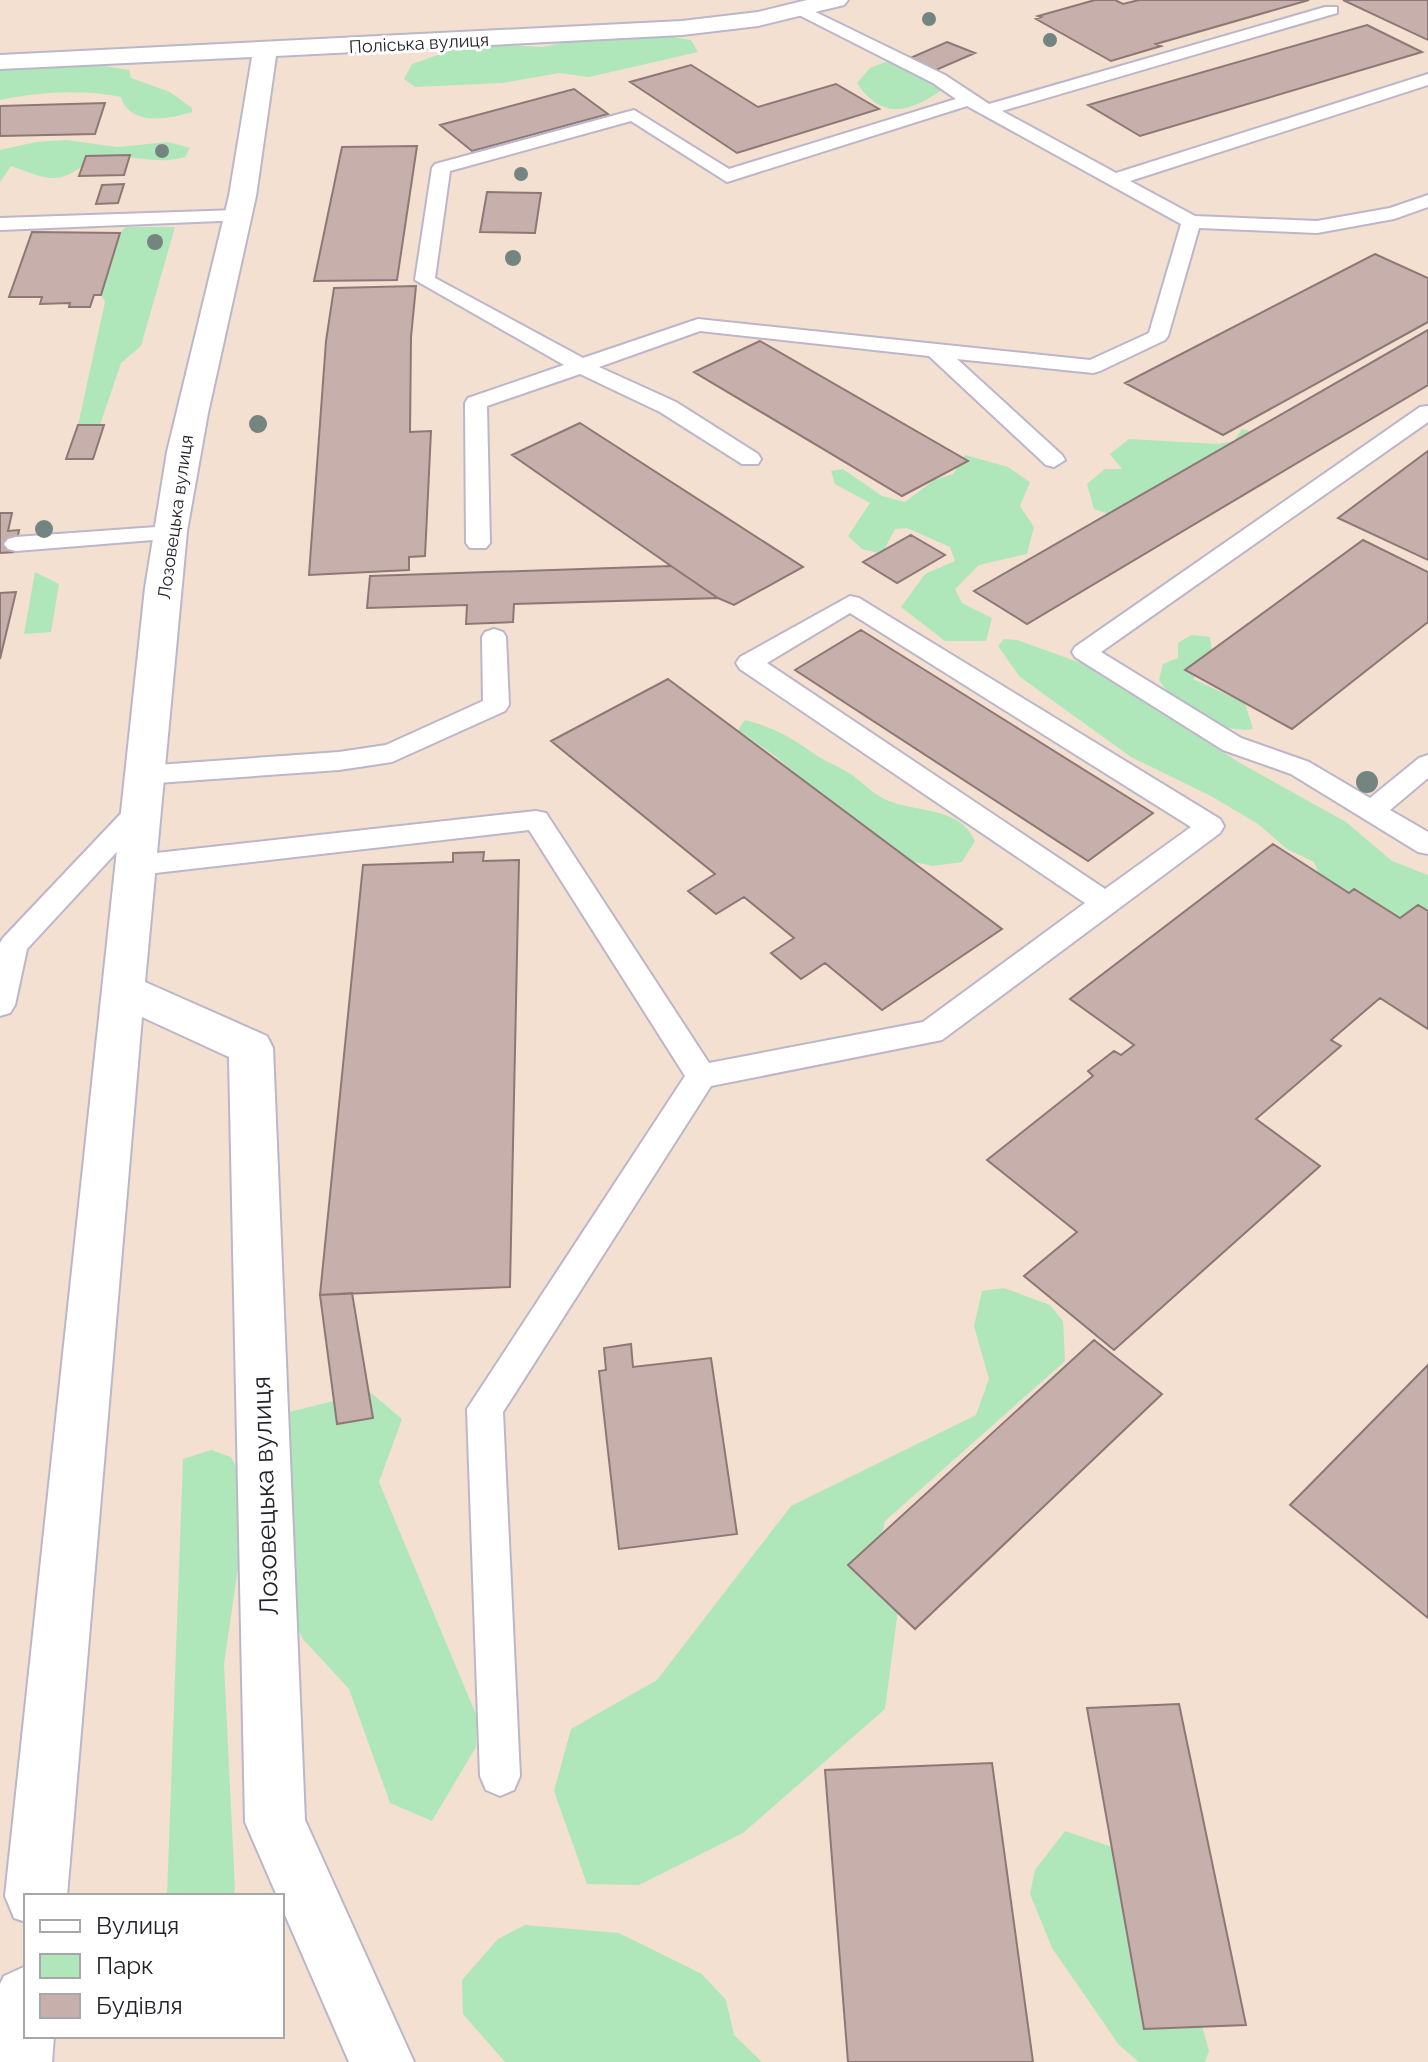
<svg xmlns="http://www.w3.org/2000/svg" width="1428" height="2062" font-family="Raleway,sans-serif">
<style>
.industrial{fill:#f3e0d0;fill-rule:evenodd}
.green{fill:#afe7ba}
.building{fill:#c7afac;stroke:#8e7774;stroke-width:2}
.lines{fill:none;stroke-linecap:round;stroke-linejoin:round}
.service-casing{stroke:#bcb6ca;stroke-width:4}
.minor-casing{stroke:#bcb6ca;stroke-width:4}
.service{fill:#fff;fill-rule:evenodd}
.minor{fill:#fff;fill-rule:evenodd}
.tree{fill:#748480}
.labels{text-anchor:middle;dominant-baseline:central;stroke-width:6;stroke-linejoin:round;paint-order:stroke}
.far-street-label{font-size:18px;fill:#242129;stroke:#fff}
.near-street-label{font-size:26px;fill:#242129;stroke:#fff}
</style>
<rect width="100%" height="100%" fill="#f0eaff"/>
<path class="industrial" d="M0 0H1428V2062H0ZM26 1896H282V2036H26Z"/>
<path class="green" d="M661 35 691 40 698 52 589 77 559 73 503 83 415 87 404 79 412 64 452 50 501 45 542 47 572 41Z
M888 61C912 66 927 70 942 90 909 113 881 120 857 83L870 68Z
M80 62 129 70 131 78 170 92 192 108V112C169 119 130 127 121 97 81 89 39 92 0 100V71L5 68Z
M66 140 117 147 168 142 190 148 185 157C154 166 128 152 99 159 82 163 70 179 53 178 40 178 23 170 11 166L0 182V150L36 142Z
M125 227H175L141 346 121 363 100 425H78L105 302 101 295 120 233Z
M1242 429 1266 435 1126 520 1094 509 1087 484 1105 469H1122L1110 454 1129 439 1218 444 1234 441Z
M965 455 1008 467 1030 482 1020 506 1034 527 1027 554 979 565 955 589 962 603 992 618 986 641H945L901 607 925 574 955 561 950 547 907 528 895 529 882 554 862 549 848 536 870 503 835 484 831 471 843 469 882 496 905 502 934 480 953 474Z
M35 572 59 584 51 632 24 634Z
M1191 635 1210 637 1212 653 1193 679 1245 703 1253 729C1218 734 1177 709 1159 680L1163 664 1178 658V643Z
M1004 639 1017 640 1081 663 1240 763 1346 822 1392 861 1428 875V933L1325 891 1314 862 1287 849 1258 824 1211 796 1131 757 1020 677 998 646Z
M745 720C780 730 786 735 816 755 826 762 838 766 849 773 863 782 873 795 889 801 920 813 960 807 975 841L962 862 933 866 899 859 876 844 775 756 738 730Z
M1004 1288 1050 1305 1063 1321 1065 1361 885 1521 880 1542 901 1587 885 1709 743 1833 639 1885 587 1884 554 1791 571 1729 657 1680 791 1506 976 1415 989 1379 974 1326 982 1291Z
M370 1392 402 1419 379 1482 477 1717 476 1747 432 1821 390 1803 349 1689 303 1639 275 1584 281 1414Z
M211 1450 231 1457 249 1492 224 1664 235 1889 233 1896H167L183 1459Z
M1065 1831 1118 1849 1174 1927 1209 2051 1205 2062H1139L1119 2045 1052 1948 1030 1894 1035 1870Z
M525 1925 619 1933 702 1974 726 2000 734 2035 762 2062H505L463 2014 462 1980 498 1939Z"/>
<path class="building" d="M1095 0H1115L1123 4 1139 0H1309L1156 44 1161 46 1111 61 1036 19 1041 17 1038 16Z
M1343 0H1428V40Z
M1367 25 1422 52 1140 136 1088 105Z
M947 42 975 53 936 70 908 59Z
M691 65 758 107 836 84 879 109 737 153 630 82Z
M574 89 608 114 472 151 440 125Z
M105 103 95 134 0 136V106Z
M417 146 397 280 314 281 342 147Z
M130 155 124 175 79 176 86 156Z
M124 184 118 203 96 204 102 185Z
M487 192 541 193 535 233 480 232Z
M32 232 120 233 101 295H94L90 307H69L70 303 40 304 42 297H9Z
M1375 254 1428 278V322L1223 435 1125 383Z
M416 286 411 337 410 432 431 431 425 556 409 557V570L309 575 326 341 334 288Z
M1428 330V385L1027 624 974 591Z
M760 341 968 461 902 496 694 372Z
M580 423 803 567 734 605 718 598 671 566 512 455Z
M78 425H104L93 459H66Z
M1428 451V560L1338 518Z
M0 513H12L8 531 19 530 15 552 0 553Z
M911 535 945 555 897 583 863 562Z
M1363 540 1428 572V622L1292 729 1185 670Z
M671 566 718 598 514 604 513 622 466 624 467 605 367 608 370 576Z
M16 592 0 659V593Z
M861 630 1153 813 1088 861 795 670Z
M668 679 1002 929 882 1010 825 963 801 979 771 953 794 938 744 897 716 914 688 891 715 874 551 741Z
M1273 844 1349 893 1354 889 1400 918 1418 905 1428 911V1029L1380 998 1331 1040 1341 1046 1256 1119 1320 1166 1114 1350 1024 1276 1077 1232 987 1160 1093 1076 1088 1071 1114 1051 1121 1055 1134 1045 1070 999Z
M484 852 483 861 519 860 510 1287 320 1295 363 865 453 862V853Z
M352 1293 373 1418 337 1424 320 1295Z
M1094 1340 1162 1394 915 1629 848 1565Z
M631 1344 633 1367 711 1358 737 1534 619 1549 599 1371 606 1370 604 1348Z
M1428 1365V1618L1290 1505Z
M1179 1704 1246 2025 1144 2029 1087 1708Z
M992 1763 1033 2062H848L825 1770Z"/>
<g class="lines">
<defs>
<path id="service" d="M799 4 945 75 989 104 1325 7H1337V13L1002 111 1116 173 1428 74V85L1130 181 1195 216 1317 221 1390 208 1428 195V207L1394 219 1317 233 1199 228 1168 336 1165 340 1100 371 1093 373 957 359 1062 455 1065 460 1054 467 1046 465 929 356 700 331 599 367 676 402 758 454 761 459 758 464H742L660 412 580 374 487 406 490 543 486 548H470L466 543 465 403 468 398 564 365 415 280 432 168 435 164 634 110 729 169 956 99 933 83 793 12V6ZM967 106 1181 224 1149 333 1090 360 698 319 583 358 435 278 450 171 631 121 727 182Z
M238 210 247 216 245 220 0 230V218Z
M1428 406V422L1101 652 1241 738 1309 762 1370 798 1419 758 1428 755V778L1390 810 1428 832V854L1418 852 1291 774 1223 750 1075 657 1072 652 1075 647 1420 407Z
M170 526 178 528 182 533 178 538 16 551 8 549 4 544 8 539 16 537Z
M850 596 859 598 1220 819 1224 826 1220 833 942 1040 711 1086 503 1412 520 1776 514 1790 500 1796 486 1790 480 1776 467 1409 685 1076 529 830 138 875 128 872 124 865 128 858 138 855 536 811 546 813 709 1063 923 1022 1085 903 740 669 736 663 740 657ZM850 613 1191 827 1105 889 767 663Z
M494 629 503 632 506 637 509 705 505 711 392 762 339 770 143 784 134 781 130 775 134 769 143 766 339 752 386 745 483 701 482 637 485 632Z
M140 801 150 804 153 810 150 816 27 949 15 1005 10 1013 0 1016V943L3 938 130 804Z"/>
<path id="minor" d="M807 0H848L844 5 758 26 682 35 276 56 256 196 208 413 187 531 145 982 267 1036 273 1048 305 1820 414 2062H349L282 1908V1896H277L245 1822 229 1057 142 1017 67 1896H26V1922L14 1918 5 1896 145 588 167 452 229 196 252 57 0 69V55L682 21 758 12Z
M26 1966V2036H54L52 2062H0V1984L4 1976Z"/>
</defs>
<use href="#service" class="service-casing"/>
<use href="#minor" class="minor-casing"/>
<use href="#service" class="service"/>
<use href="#minor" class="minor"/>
</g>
<g class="tree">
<circle cx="929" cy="19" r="7"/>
<circle cx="1050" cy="40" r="7"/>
<circle cx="162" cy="151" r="7"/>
<circle cx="521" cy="174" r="7"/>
<circle cx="155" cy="242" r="8"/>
<circle cx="513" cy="258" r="8"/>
<circle cx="258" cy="424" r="9"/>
<circle cx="44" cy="529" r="9"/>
<circle cx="1367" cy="782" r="11"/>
</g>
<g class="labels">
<g class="far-street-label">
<text transform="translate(419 43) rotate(-3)">Поліська вулиця</text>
<text transform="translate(175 517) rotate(-82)">Лозовецька вулиця</text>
</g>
<g class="near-street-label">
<text transform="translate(265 1496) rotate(-92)">Лозовецька вулиця</text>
</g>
</g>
<rect x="24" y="1894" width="260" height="144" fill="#ffffff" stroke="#a7a6a9" stroke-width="2"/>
<rect x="40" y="1920" width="40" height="12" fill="#ffffff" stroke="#a7a6a9" stroke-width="2"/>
<text x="96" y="1934" font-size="24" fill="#242129">Вулиця</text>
<rect x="40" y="1954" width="40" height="24" fill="#afe7ba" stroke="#a7a6a9" stroke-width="2"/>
<text x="96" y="1974" font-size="24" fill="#242129">Парк</text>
<rect x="40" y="1994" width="40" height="24" fill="#c7afac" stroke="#a7a6a9" stroke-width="2"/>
<text x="96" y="2014" font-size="24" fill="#242129">Будівля</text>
</svg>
